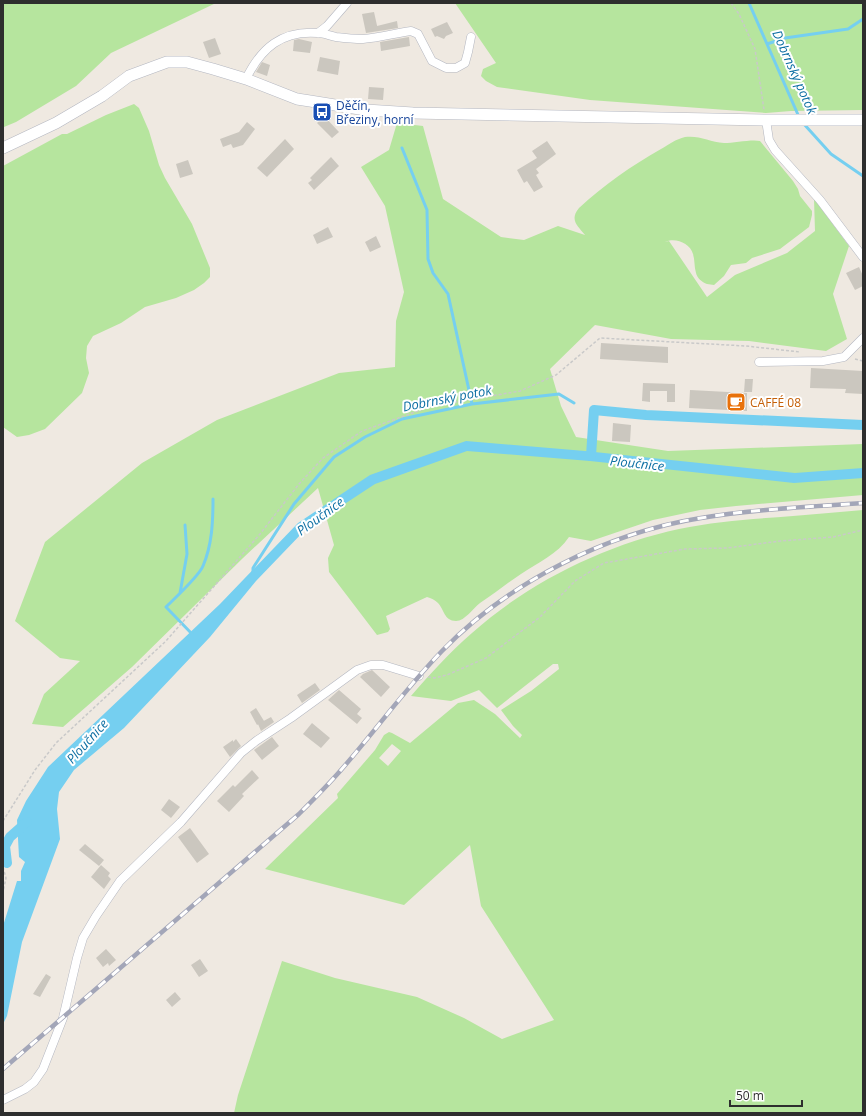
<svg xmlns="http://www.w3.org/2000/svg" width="866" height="1116" font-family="'Open Sans',sans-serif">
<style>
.green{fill:#b6e59e;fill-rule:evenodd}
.water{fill:#75cff0}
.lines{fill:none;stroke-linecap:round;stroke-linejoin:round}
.stream{stroke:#75cff0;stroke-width:3}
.canal{stroke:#75cff0;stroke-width:10}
.building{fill:#cbc7bf}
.street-casing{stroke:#b4b7c1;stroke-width:9}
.secondary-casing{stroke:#b4b7c1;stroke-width:12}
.path{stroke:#c9c9c9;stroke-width:1.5;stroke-dasharray:3 2;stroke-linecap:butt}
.street{stroke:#fff;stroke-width:8}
.secondary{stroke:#fff;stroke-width:11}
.rail-casing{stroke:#a3a6b8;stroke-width:4.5}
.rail{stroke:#fff;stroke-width:3;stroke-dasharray:9;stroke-linecap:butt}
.labels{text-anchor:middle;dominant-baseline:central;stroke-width:4;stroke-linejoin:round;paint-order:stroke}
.transit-label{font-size:12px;fill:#164399;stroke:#fff;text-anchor:start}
.food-label{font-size:12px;fill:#c56008;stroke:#fff;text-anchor:start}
.water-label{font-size:13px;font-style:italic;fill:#0d6fa3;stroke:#fff}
</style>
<rect width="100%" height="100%" fill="#efe9e1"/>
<path class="green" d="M3 3H216L111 53 76 86 16 122 4 127Z
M455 3H863V110L791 111 766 113 590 100 497 87 486 81 481 76 483 69 496 63Z
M134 104 139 108 149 131 159 165 165 178 192 224 210 268V277L204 283 194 290 176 298 145 307 121 323 93 336 87 346 86 358 89 373 82 393 45 429 29 435 17 437 3 427V166L62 134H67L106 115Z
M397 123 423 126 443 199 501 237 524 240 558 226 585 235C578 226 569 220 579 208 604 185 631 166 661 149 668 145 676 139 685 137 699 135 710 142 724 143 734 143 752 139 760 141L793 181 798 189 800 196 812 211V215L809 227 780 249 752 258 746 263 731 265 724 276 714 285 707 284C702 282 697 278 696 273 694 267 695 260 693 254 690 243 675 237 665 242L669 241 707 297 735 275 787 253 815 231 814 199 849 246 833 294 847 339 826 351 749 341 671 339 595 325 550 369 561 406 576 437 668 451 863 444V495L736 506 700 510 653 520 591 541 569 537C558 554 537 563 521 574 507 583 494 594 480 603 473 608 465 621 456 621 444 621 444 609 438 603 435 600 431 598 427 597L386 616 390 629 388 632 377 635 329 572 328 558 334 545 318 488 243 558 132 667 63 727 32 724 44 694 80 661 60 658 15 621 45 542 142 463 217 420 339 373 395 367 396 321 404 292 385 206 361 167 389 150Z
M863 510V1113H234L238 1095 282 961 335 978 417 997 464 1018 502 1039 554 1020 481 906 470 845 404 905 265 869 338 798 337 794 375 750 384 735 389 732 392 733 410 743 458 703 474 700 495 714 520 738 522 735 513 726 501 710 531 691 559 669 558 664H553L497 708 479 690 451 701 411 696C430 674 450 652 472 633 529 582 605 545 679 529 717 521 755 519 793 516 817 514 840 512 863 510ZM392 744 401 751 388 766 379 758Z"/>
<path class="water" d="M466 441 585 451 795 473 863 468V478L794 483 590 461 467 451 375 484 305 530 256 581 210 637 124 728 74 770 59 792 57 809 60 839 22 942 7 1016 3 1024V926L17 881H21V871L25 862 19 857 17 820 26 801 48 767 220 604 298 523 370 475Z"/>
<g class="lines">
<path class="stream" d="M749 3 799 117
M767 44 785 38 848 29 863 19
M803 123 831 154 863 176
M402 148 427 210 428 259 433 273 448 294 472 404
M253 573V568L294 504 334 457 365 437 402 419 472 404 559 394 574 403
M180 593 187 554 185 525
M193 635 166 607C175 598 199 576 203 566 212 545 213 522 213 499"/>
<path class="canal" d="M591 456 594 410 646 415 863 425
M5 846 7 863
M3 850 10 837 27 822"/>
</g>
<path class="building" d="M374 12 378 30 377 26 397 21 398 28 366 33 362 14Z
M447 22 453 33 446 36 444 39 437 36 435 37 431 29Z
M409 37 410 46 381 51 380 42Z
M215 38 221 54 209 58 203 42Z
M299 39 312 42 310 53 293 51 294 40Z
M320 57 340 61 338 75 317 71Z
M262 62 270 65 267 76 256 72Z
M369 87 384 88 383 100 368 99Z
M324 116 339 132 332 138 317 123Z
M247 122 255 129 243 145 233 148 231 144 223 147 220 139 239 132Z
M285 139 294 149 267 177 257 168Z
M547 141 556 154 536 169 539 173 536 175 543 187 534 192 527 181 524 183 517 170 537 158 532 151Z
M331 157 339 166 314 190 308 183 312 180 310 178Z
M188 160 193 174 180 178 176 164Z
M328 227 333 237 317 244 313 235Z
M376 236 381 247 370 252 365 242Z
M859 267 863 276V286L855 290 846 273Z
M601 343 668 347V363L600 359Z
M811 368 863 371V394L845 393 846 389 810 388Z
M745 379H753L752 392H744Z
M643 383 675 384V402H667V391H650V402L642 401Z
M690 390 747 393V411L689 408Z
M613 423 631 425 630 442 612 441Z
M372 670 390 687 381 697 360 677 363 674Z
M315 683 320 690 302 703 297 695Z
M339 690 361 709 357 714 362 718 357 724 328 700Z
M256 708 264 721 257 725 250 712Z
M271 717 274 722 261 731 258 724Z
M312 723 330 738 321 748 303 734Z
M272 737 279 746 262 760 254 750Z
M236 739 241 746 230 757 223 747 233 740V742Z
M252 770 259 778 242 794 244 796 229 812 217 801 233 785 235 787Z
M169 799 180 807 171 818 161 810Z
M190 828 209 854 197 863 178 837Z
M85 844 104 860 99 866 79 850Z
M101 865 110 873 108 876 111 879 104 889 91 877Z
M106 949 116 960 109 966 108 963 103 967 96 958Z
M200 959 208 971 199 977 191 965Z
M46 974 51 977 40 997 33 994Z
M175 992 181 999 172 1007 166 1000Z"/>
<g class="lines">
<defs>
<path id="street" d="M318 33 327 26 347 3
M246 79C261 48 282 30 318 33 324 33 330 36 336 37 344 38 354 39 363 39 379 38 396 33 411 31L418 34 432 61 446 68H456L465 63 468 52 471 37
M766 120 769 140 775 150 820 200 863 257
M759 362 823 361 844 357 863 338
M3 1100 25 1089 34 1082 43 1069 63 1018 77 958 83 938 96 916 120 881 181 822 241 753 256 741 291 718 357 670 371 665H383L419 676"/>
<path id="secondary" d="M3 148 56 123 102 96 129 76 167 62H187L213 69 246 79 297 99 310 101 366 110 413 113 766 120H863"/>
</defs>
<use href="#street" class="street-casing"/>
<use href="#secondary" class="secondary-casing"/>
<path class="path" d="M731 3 739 14 755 49 764 110
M855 359 863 361
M428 677 434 678 447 675 486 658 540 617 575 581 604 563 685 549 727 548 780 541 833 537 863 530
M3 821 35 770 56 743 166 641 260 534 299 484 323 458 362 431 432 406 520 391 556 375 600 338 746 346 800 352
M3 867 6 878 3 892"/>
<use href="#street" class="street"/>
<use href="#secondary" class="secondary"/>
<defs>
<path id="rail" d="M3 1069 299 814C313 800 328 785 341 770 376 730 406 688 442 651 509 582 606 533 701 518 754 509 809 507 863 503"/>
</defs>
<use href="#rail" class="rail-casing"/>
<use href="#rail" class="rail"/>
</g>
<defs>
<symbol id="bus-square" viewBox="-11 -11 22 22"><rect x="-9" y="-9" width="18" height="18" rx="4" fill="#1a4fb4" stroke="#fff"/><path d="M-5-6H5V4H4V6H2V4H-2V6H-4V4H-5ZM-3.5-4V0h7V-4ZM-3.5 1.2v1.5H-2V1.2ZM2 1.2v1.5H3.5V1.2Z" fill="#fff"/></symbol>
<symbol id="cafe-square" viewBox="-11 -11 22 22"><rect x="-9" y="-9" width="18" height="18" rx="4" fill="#e8710a" stroke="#fff"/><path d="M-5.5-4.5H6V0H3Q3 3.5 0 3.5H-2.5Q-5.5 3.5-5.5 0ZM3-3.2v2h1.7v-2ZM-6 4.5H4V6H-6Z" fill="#fff"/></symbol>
</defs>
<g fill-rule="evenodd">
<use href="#bus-square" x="311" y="101" width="22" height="22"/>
<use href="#cafe-square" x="725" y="391" width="22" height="22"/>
</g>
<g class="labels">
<g class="transit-label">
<text x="336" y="105">Děčín,<tspan x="336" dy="14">Březiny, horní</tspan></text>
</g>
<g class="food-label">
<text x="750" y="402">CAFFÉ 08</text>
</g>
<g class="water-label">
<text transform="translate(795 72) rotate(66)">Dobrnský potok</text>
<text transform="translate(447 398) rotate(-11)">Dobrnský potok</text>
<text transform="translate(637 463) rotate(6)">Ploučnice</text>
<text transform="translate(320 516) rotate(-36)">Ploučnice</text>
<text transform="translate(87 741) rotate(-48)">Ploučnice</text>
</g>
</g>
<rect width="866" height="1116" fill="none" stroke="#2e2e2e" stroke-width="8"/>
<path d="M730 1100v6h72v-6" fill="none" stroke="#2e2e2e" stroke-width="2"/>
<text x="736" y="1100" font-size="12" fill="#2e2e2e" stroke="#ffffff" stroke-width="3" paint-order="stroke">50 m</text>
</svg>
